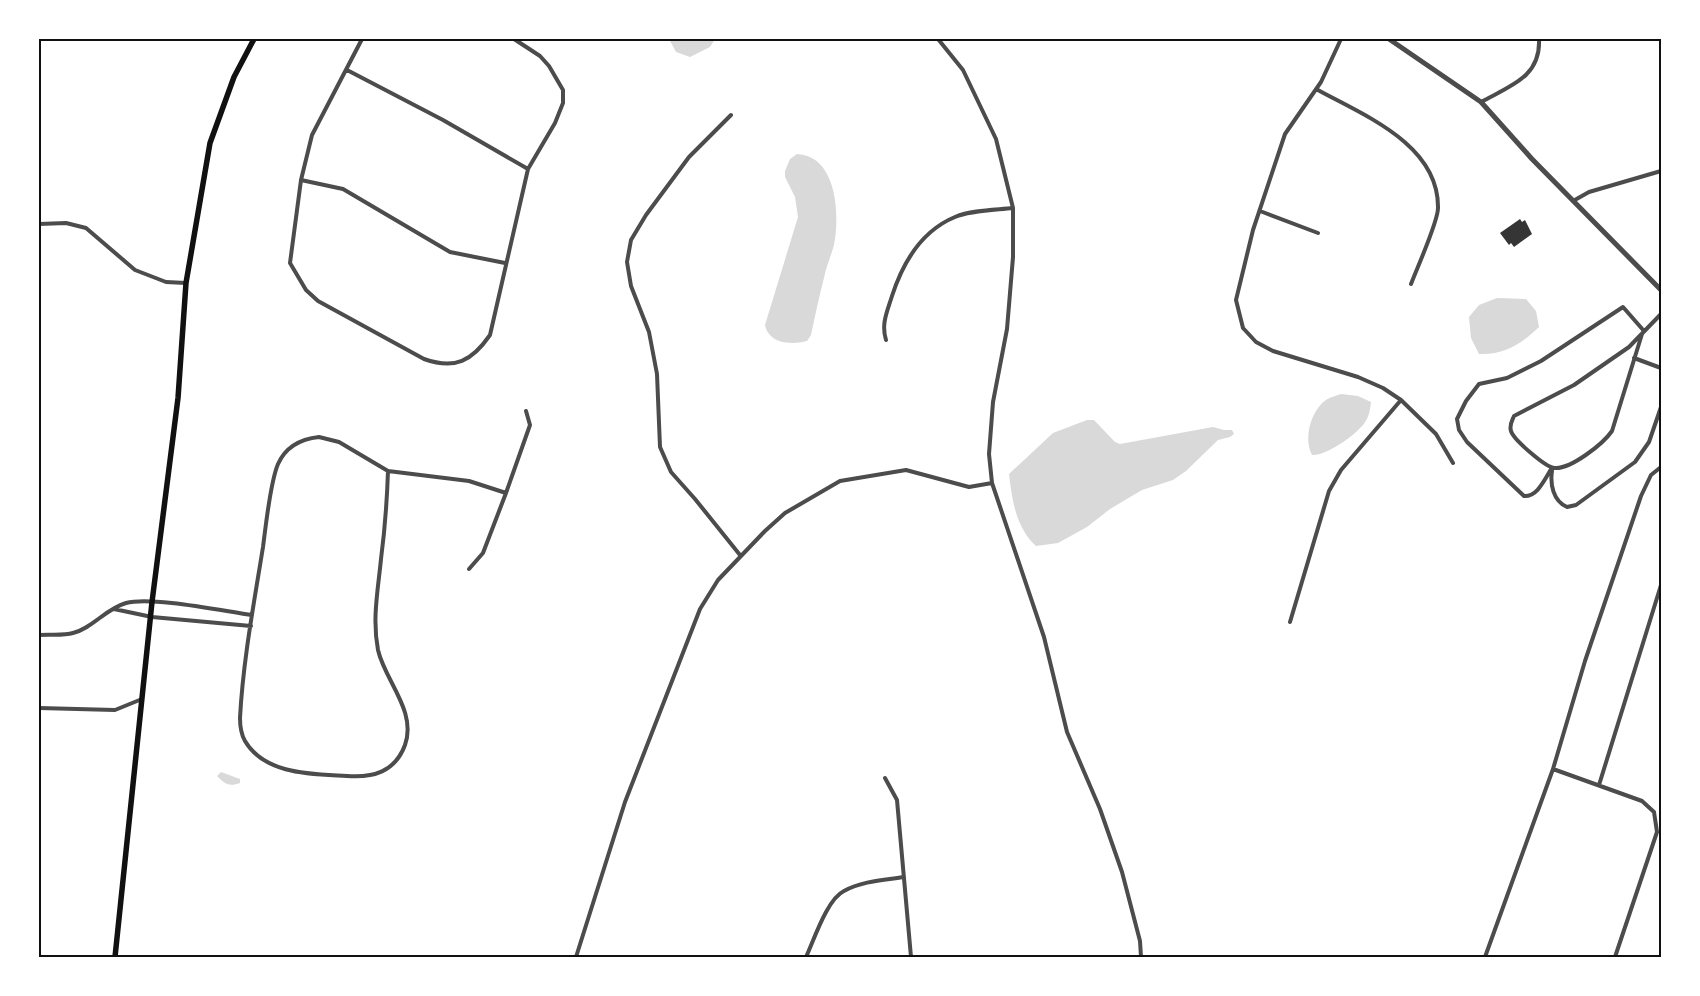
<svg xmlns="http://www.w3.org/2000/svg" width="1700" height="996" font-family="'Work Sans',sans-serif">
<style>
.water{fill:#d9d9d9}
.building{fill:#353535}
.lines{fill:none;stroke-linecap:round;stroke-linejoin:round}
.minor{stroke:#4c4c4c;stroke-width:4}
.tertiary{stroke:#4c4c4c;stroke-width:5}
.secondary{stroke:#111;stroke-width:5.5}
.neatline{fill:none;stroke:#111;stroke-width:2}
</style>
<rect width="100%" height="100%" fill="#fff"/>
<path class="water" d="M669 39H715L710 47 690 57 676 52Z
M797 154C837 156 840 214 834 245 831 256 826 267 824 278 819 297 815 316 811 335L807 341C791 345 769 344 765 325L798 217 795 197 785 177V171L790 159Z
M1497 298 1526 299 1536 311 1539 327C1521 344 1505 355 1479 354L1471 338 1469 317 1479 305Z
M1341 394 1358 396 1371 402C1370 410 1369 418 1363 425 1354 436 1326 456 1312 455 1303 439 1311 410 1326 400 1330 397 1336 396 1341 394Z
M1087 420H1094L1115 442 1120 444 1213 427 1224 430H1232L1234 434 1230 437 1218 440 1186 471 1173 480 1142 490 1110 509 1087 527 1058 543 1036 546C1016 528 1012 500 1009 474L1053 433Z
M221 772 240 779V783C229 787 225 784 217 776Z"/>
<path class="building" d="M1520 219 1522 222 1525 220 1532 234 1514 247 1511 243 1509 245 1500 233Z"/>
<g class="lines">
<path class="minor" d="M362 39 312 135 301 180 290 263 306 290 318 301 424 359C455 370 472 361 490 335L528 169 555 123 563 103V90L549 66 540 56 514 39
M938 39 963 70 996 139 1013 208V257L1007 329 993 402 989 454 992 483 1044 637 1067 732 1100 809 1122 872 1140 941 1141 957
M1341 39 1321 82 1285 134 1253 230 1236 300 1243 328 1256 342 1273 351 1358 377 1383 388 1401 400 1436 434 1453 463
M347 70 443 120 528 169
M1316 89C1363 115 1439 144 1438 208 1438 222 1417 268 1411 284
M1481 102C1510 86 1541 77 1539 39
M731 115 689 157 646 215 631 240 627 262 631 286 649 332 657 374 660 447 671 472 695 499 740 555
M301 180 343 189 450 252 505 263
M1573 201 1589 192 1661 171
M1260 211 1318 233
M39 224 66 223 86 228 135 270 166 282 186 283
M1642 334 1612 431C1603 444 1571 469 1555 468 1546 468 1513 439 1511 431 1509 425 1512 421 1514 416L1574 385 1629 347 1661 314
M886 340C881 324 887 312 892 296 903 262 921 231 955 217 972 210 995 210 1013 208
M1634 358 1661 368
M319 437 339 442 388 471C387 500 385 529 381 559 378 590 372 619 378 650 385 681 417 711 405 745 395 772 373 778 347 776 313 774 265 775 245 741 241 734 240 726 240 718 243 661 254 603 263 547 266 525 270 483 278 464 286 446 301 439 319 437Z
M1552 468C1545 478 1538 497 1524 496L1467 442 1459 430 1457 419 1466 401 1479 384 1507 378 1541 361 1623 307 1644 331
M388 471 469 481 506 493
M1552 471C1550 484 1553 501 1567 507L1576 505 1635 462 1649 442 1661 407
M469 569 483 553 506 493 530 425 526 411
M114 609 152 617 251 626
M1290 622 1329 491 1341 470 1401 400
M39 635C50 634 63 636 73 633 93 628 105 609 126 603 151 596 223 611 252 615
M39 708 115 710 142 699
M1553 769 1642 801 1654 812 1657 832 1615 957
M885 778 897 800 911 957
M1599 785 1661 585
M576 957 625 802 700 609 718 580 765 531 785 513 840 481 906 470 969 487 992 483
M806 957C814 940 827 899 844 891 862 881 885 880 904 877
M1485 957 1553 769 1585 661 1641 496 1651 475 1661 467"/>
<path class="tertiary" d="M1389 39 1481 102 1532 159 1661 290"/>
<path class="secondary" d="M115 957 152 602 178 398 186 283 210 143 234 77 254 39"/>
</g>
<rect width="1700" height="996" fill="none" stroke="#ffffff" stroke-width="80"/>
<rect x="40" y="40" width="1620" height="916" class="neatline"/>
</svg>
